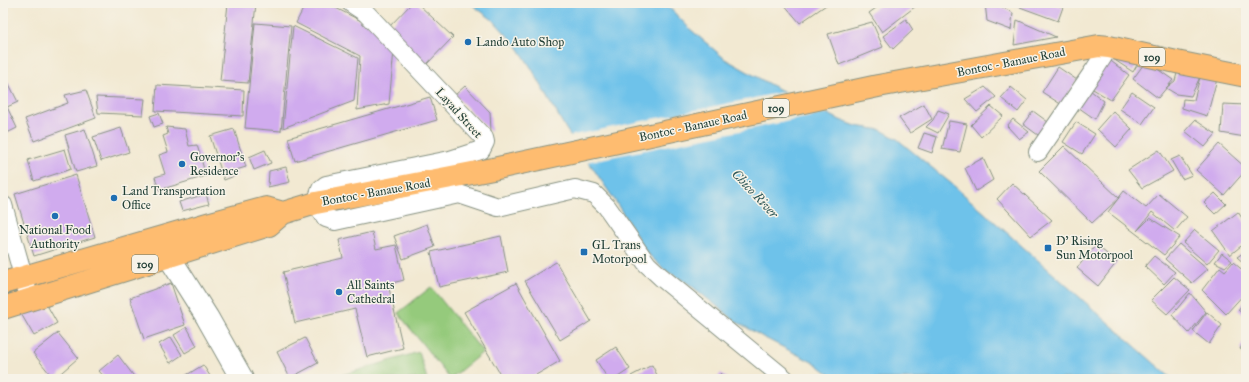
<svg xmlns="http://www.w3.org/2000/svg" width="1249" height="382" font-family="'IM FELL Great Primer',serif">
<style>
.green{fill:#95ca7b;stroke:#5a8458}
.water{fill:#6ec2ea;stroke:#46808f}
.pier{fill:#f2e9d2}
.building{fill:#d0abee}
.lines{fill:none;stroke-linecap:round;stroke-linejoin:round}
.minor-casing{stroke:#889383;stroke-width:20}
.tertiary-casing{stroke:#889383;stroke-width:24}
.primary-casing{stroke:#889383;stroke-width:24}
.minor{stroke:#fff;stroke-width:18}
.tertiary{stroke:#fff;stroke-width:22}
.primary{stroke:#febc70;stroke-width:22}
.poi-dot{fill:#1f6fb2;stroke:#f7f3e8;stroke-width:1.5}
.labels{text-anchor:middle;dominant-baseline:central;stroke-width:3;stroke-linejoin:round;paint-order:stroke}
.shield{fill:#f7f3e8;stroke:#60746a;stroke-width:1}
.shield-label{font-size:11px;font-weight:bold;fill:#1f3d34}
.poi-label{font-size:12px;fill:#1f3d34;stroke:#f7f3e8;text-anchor:start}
.street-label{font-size:12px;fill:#1f3d34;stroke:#f7f3e8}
.water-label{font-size:13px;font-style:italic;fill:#2f5858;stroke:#f7f3e8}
</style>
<rect width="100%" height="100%" fill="#f7f3e8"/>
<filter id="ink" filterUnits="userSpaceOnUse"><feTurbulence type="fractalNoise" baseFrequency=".025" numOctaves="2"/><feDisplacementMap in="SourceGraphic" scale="8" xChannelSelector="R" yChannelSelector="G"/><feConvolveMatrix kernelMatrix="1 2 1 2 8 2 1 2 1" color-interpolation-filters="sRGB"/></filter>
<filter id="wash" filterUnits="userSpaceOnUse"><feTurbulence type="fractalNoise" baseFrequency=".012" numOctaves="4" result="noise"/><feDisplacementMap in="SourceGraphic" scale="16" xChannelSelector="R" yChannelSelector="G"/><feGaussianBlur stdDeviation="0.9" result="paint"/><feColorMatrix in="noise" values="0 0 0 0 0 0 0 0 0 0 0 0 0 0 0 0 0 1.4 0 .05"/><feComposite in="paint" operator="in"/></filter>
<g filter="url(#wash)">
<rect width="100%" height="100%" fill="#f2e9d2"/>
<path class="green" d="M431 287 483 352 450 379 398 313Z
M419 352 427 379H337L336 377Z"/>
<path class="water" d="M470 3H665L690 29 725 59 771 85 840 120 856 126 881 130 897 139 953 185 1172 379H836L816 364 763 337 737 322 689 284 665 270 647 253 614 199 566 129 532 69 517 46 494 21Z"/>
<path class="pier" d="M788 91 829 113 586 162 569 136Z"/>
<g id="blocks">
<path class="building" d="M228 3H256L248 83 220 81Z
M306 3H326L375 28 394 50 389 104 357 110 360 56 296 23Z
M412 3H417L453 37 425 66 387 29Z
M783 3H829L800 23Z
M883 3H912L916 6 882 32 869 13Z
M985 3H995L1013 13 1011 30 987 21Z
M1009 3H1051L1063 7 1058 21Z
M906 19 913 30 893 49 883 36Z
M1017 20 1056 37 1014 45Z
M872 22 883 47 839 65 828 34Z
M255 23 291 26 281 131 245 128Z
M293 26 358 58 354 101 283 128Z
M1110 57 1141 58 1133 72Z
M1107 58 1129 75 1111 100 1088 86Z
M1146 61 1173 80 1158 98 1133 79Z
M1058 67 1077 80 1062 105 1042 92Z
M1178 69 1200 77 1191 96 1176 94 1166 88 1175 81Z
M3 72 18 102 7 107 17 128 3 135Z
M1200 77 1217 79 1207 116 1182 108 1183 99 1194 100Z
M157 85 244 90 243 116 155 111Z
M465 86 490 112 491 132 455 95Z
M985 87 996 97 977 112 965 99Z
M1011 87 1027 100 1018 112 1001 98Z
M1086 87 1104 101 1095 119 1075 105Z
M86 90 96 118 34 141 25 119 68 103 65 95Z
M1132 92 1154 107 1142 124 1120 109Z
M96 97 145 99 143 115 98 113Z
M430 97 437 120 295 161 288 138Z
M924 104 932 119 910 133 899 118Z
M1223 104 1246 105 1245 137 1221 133Z
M991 106 1003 116 981 137 971 125Z
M938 110 949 114 938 133 926 127 933 120Z
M1033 111 1052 125 1042 138 1023 124Z
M1113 111 1132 129 1116 147 1097 129Z
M159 113 163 124 154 127 150 116Z
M1013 119 1029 132 1019 139 1007 126Z
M1195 120 1216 134 1205 147 1185 131Z
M949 121 967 124 960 152 942 149Z
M1076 122 1095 134 1082 154 1063 142Z
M166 127 185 129 189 146 197 145 206 176 159 190 155 177 165 174 159 155 168 152 163 136 168 134Z
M121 128 129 152 101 161 93 137Z
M85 129 97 166 76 172 65 135Z
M234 129 246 167 236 170 237 175 224 180 210 136Z
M924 133 937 137 932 153 918 148Z
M1219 144 1246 168V170L1224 195 1196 170Z
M1064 146 1119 198 1092 223 1039 171Z
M65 149 71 169 34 181 28 160Z
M265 150 271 163 254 170 249 157Z
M1159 150 1173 171 1142 188 1128 170Z
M1180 156 1192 175 1182 179 1171 160Z
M983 158 993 180 976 191 965 168Z
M286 167 290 182 268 187 269 171Z
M76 175 95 237 34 256 15 194Z
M1012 183 1052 220 1031 236 997 199Z
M1124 191 1146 208 1159 194 1187 217 1175 231 1152 212 1137 231 1150 218 1180 237 1164 255 1108 212Z
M1215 193 1226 204 1215 214 1204 203Z
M206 194 209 204 182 211 179 202Z
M1238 212 1246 224V242L1230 255 1213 231Z
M427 224 435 247 403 259 394 236Z
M1195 230 1219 250 1207 264 1183 243Z
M372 232 376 249 396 245 404 280 388 284 403 348 367 357 355 309 295 323 283 272 343 258 339 240Z
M501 236 508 272 439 287 431 252Z
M1179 244 1208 269 1192 283 1165 259Z
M1096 245 1117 262 1098 286 1077 268Z
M1246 251V265L1237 257Z
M1222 253 1232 261 1225 267 1215 262Z
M1154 256 1175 272 1164 284 1145 266Z
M556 262 591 321 560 340 525 281Z
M1233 262 1246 273V283L1245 284 1246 285V292L1226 314 1202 290 1220 267 1225 271Z
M1174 277 1190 290 1167 314 1151 300Z
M171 283 185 325 144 339 130 298Z
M516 283 560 361 529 379H503L464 312Z
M1190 293 1206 312 1189 333 1172 315Z
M43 298 57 323 34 336 20 312Z
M1246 299V316L1238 310Z
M1207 312 1222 325 1209 344 1193 331Z
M187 327 197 346 185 353 174 335Z
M58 333 78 358 54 379 33 353Z
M171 337 182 355 170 363 159 344Z
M305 338 318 363 290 378 277 352Z
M1246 338V352L1240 349Z
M616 347 630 369 615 379H608L596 360Z
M118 355 136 379H106L99 371Z
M203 365 212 379H180Z
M652 365 659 379H633L631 376Z
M721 373 728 379H717Z"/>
</g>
</g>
<g filter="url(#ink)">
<use href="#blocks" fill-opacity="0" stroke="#889383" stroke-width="1"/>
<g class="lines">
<defs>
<path id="minor" d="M351 3 366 13 484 138 485 142 481 150 450 160 326 185 321 189 316 203 326 218 335 221 459 194 498 207 575 189 594 194 607 207 647 264 661 277 785 379
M1038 152 1095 69 1109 47
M3 205 30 300"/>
<path id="tertiary" d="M159 241 207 317 242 379"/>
<path id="primary" d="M3 283 207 224 266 208 283 213
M3 308 269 225 283 213 316 203 493 169 878 86 1099 46 1109 47 1181 63 1246 76"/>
</defs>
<use href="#minor" class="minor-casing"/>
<use href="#tertiary" class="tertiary-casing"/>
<use href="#primary" class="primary-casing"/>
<use href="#minor" class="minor"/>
<use href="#tertiary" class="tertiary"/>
<use href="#primary" class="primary"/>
</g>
</g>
<g class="poi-dot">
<circle cx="468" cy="42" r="4"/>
<circle cx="182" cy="164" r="4"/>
<circle cx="114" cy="198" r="4"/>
<circle cx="55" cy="216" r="4"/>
<rect x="1044" y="244" width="8" height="8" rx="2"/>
<rect x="580" y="248" width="8" height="8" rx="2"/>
<circle cx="339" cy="292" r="4"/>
</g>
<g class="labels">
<g class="shield">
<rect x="1139" y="48" width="26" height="18" rx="3"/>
<rect x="763" y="99" width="26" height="18" rx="3"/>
<rect x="132" y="255" width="26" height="18" rx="3"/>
</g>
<g class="shield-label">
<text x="1152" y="57">109</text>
<text x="776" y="108">109</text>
<text x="145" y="264">109</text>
</g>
<g class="poi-label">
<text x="476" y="42">Lando Auto Shop</text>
<text x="190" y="157">Governor's<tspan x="190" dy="14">Residence</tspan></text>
<text x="122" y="191">Land Transportation<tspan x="122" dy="14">Office</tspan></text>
<text x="55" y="230" text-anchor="middle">National Food<tspan x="55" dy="14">Authority</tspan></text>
<text x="1056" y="241">D' Rising<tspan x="1056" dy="14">Sun Motorpool</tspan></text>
<text x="592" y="245">GL Trans<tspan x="592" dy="14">Motorpool</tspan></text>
<text x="347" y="285">All Saints<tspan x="347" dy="14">Cathedral</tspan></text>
</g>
<g class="street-label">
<text transform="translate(1011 62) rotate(-11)">Bontoc - Banaue Road</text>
<text transform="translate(459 113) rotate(48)">Layad Street</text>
<text transform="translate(693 126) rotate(-12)">Bontoc - Banaue Road</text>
<text transform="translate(376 192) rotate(-10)">Bontoc - Banaue Road</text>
</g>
<g class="water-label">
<text transform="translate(755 194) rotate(47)">Chico River</text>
</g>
</g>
<rect width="1249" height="382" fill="none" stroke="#f7f3e8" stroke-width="16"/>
</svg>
